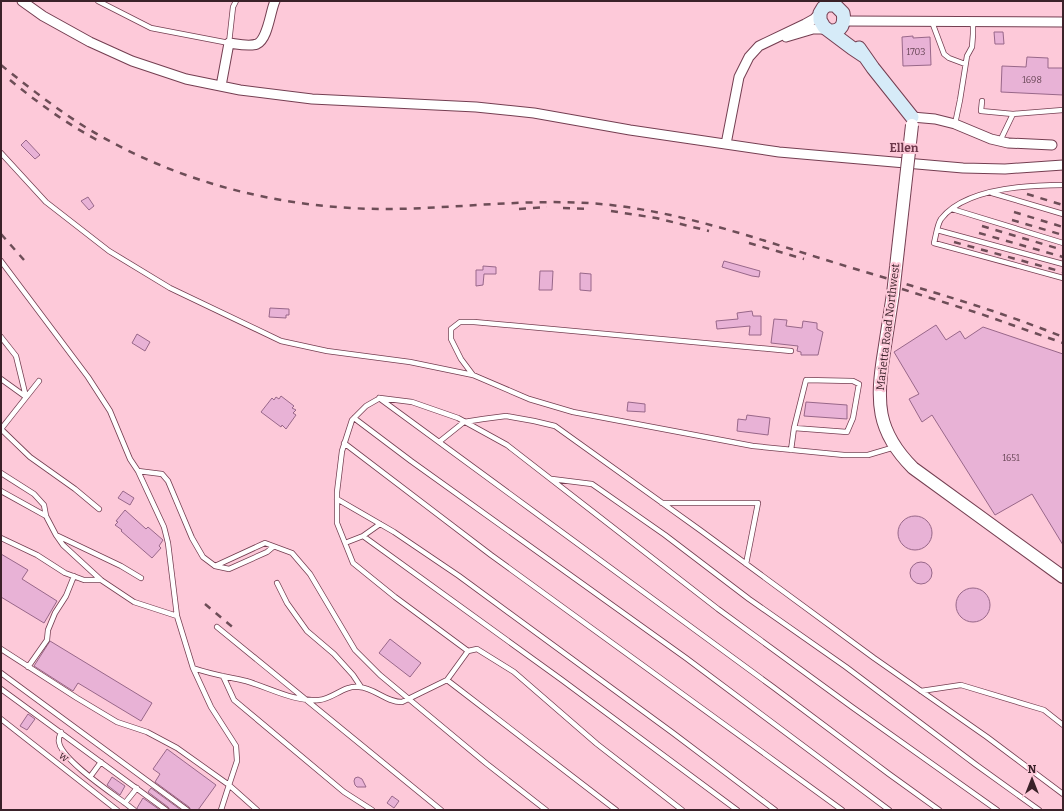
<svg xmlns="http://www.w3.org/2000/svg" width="1064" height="811" font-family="Bitter,serif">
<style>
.building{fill:#e8b2d6;stroke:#986789}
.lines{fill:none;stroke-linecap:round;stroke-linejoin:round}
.service-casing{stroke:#743e51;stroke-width:6}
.minor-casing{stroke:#743e51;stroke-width:11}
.tertiary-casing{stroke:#743e51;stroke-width:14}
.secondary-casing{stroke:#743e51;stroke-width:15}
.service{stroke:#fff;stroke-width:4.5}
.minor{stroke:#fff;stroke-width:9}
.tertiary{stroke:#fff;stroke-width:12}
.secondary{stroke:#d6ebf8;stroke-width:13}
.rail{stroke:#6d4d57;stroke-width:2.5;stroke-dasharray:7 7;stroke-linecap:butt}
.tertiary-bridge-casing{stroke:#743e51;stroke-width:14;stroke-linecap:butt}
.tertiary-bridge{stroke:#fff;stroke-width:12}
.labels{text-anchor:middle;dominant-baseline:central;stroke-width:4;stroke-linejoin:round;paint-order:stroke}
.number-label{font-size:9px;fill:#664554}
.street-label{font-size:11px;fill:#3a2129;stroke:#fdc9d9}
.neighbourhood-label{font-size:12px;font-weight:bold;fill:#6d374a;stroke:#fdc9d9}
</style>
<rect width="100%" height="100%" fill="#fdc9d9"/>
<path class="building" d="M994 32H1003L1004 44H995Z
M913 36V38L930 37 931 65 903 66 902 37Z
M1027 57 1048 58V68H1063V95L1001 92 1002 66 1026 67Z
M26 140 40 155 35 159 21 145Z
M88 197 94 206 89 210 81 201Z
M724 261 760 271 759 277 752 276 722 267Z
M483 266 496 267V274H484L483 285 476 286V270H483Z
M540 271H553L552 290H539Z
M580 273 591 274V291L580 290Z
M270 308 289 309V315H286V318L269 317Z
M752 311 753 316H761V335H749L750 326 717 329 716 321 738 319 737 313Z
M774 319 787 320 786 326 802 328 803 321 817 323V329L823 332 818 355H801V352L797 351 798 346 771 343Z
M936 325 946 340 960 331 965 339 983 327 1063 354V545L1032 494 995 515 932 415 922 422 909 399 919 394 894 352Z
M137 334 150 342 145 351 132 343Z
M281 396 294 406 292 408 296 410 293 413 296 415 286 429 282 425 281 427 261 412 272 398 274 400 276 397 279 399Z
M628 402 645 404V412L627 411Z
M806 402 847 405V419L804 416Z
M747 415 770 418 768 435 737 431 738 419 746 420Z
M123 491 134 498 130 505 118 498Z
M125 510 146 529 148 527 163 540 159 546 161 548 152 558 121 531 122 530 115 525 118 522 116 521Z
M898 533a17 17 0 1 1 34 0a17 17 0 1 1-34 0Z
M1 554 28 570 22 579 57 601 44 623 1 597Z
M910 573a11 11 0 1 1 22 0a11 11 0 1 1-22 0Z
M956 605a17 17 0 1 1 34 0a17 17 0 1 1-34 0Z
M390 639 421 663 410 677 379 653Z
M50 641 152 703 141 721 78 683 73 691 34 666Z
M28 714 35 719 27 730 20 726Z
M167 749 216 785 198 810H191L189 807 155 782 160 774 153 769Z
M112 777 125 786 120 795 107 785Z
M358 777 362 779 366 787H357L355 785 354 781 355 778Z
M151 788 181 810H170L168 807 148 792Z
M392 796 399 801 394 808 387 803Z
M143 798 160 810H138L137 808Z"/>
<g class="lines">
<defs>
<path id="service" d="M98 1 151 28 229 43 233 7 236 1
M932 22 944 54 949 58 965 64
M982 101 981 111 1013 114
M955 124 960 100 967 56 972 47 973 34V22
M1000 141 1013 114 1063 110
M1 153 46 202 109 251 170 288 281 341 327 351 410 362 473 375 529 399 573 412 753 446 844 455H868L895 447
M1063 185C1027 185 965 188 941 219 937 225 936 236 934 243L1063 278
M992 193 1063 214
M952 209 1063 243
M937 230 1063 264
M1 261 88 377 110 411 130 459 138 471 164 527 168 543 177 616 193 668C210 674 228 677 246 681 270 688 294 702 319 700 333 699 344 685 359 687 375 688 385 702 402 702L447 680 468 651 395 597 353 563 337 523V492L342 451 352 420 366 406 380 398 412 402 458 418 507 445 718 609 852 707 997 810
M1 337 16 356 26 397
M473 375 461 359 451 339V329L460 322H474L791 351
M1 379 26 397
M39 381 1 429 30 457 75 489 99 509
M379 398 773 687 889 774 939 810
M354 418 411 461 686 658 889 810
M439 442 464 422 483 419 506 416 534 421 555 426 700 530 874 658 987 737 1063 794
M344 443 491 555 842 810
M791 450 794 428 847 432 853 418 859 384 853 381 806 380 794 428
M138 471 162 474 168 481 192 538 203 557 215 566 229 569 267 552 273 547
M1 473 34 494 44 505 46 516
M552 479 592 484 665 535 749 599 846 667 975 764 1039 810
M1 491 46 516 56 535 63 545 101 580 134 602 177 616
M337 499 394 532 459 576 673 733 775 810
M662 503H758L746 564
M58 536 121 566 141 578
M363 536 380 524
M1 538 37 555 65 573 84 580H101
M345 543 363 536 562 680 737 810
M215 566 265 543 292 553 310 574 355 650 380 675 487 764 546 810
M277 583 287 603 307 631 334 654 353 675 361 687
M217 627 441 810
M1 649 77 698 117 722 147 732 177 748 229 785 221 810
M468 651 477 649 514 672 597 744 682 810
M28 667 47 640 48 630 55 613 66 596 74 576
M193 668 211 707 236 746 237 761 229 785 257 810
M1 673 187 810
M223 676 234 700 344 792 372 810
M447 680 616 810
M1 689 166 810
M921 691 961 685 1044 710 1063 725
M1 719 117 810
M61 732C60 735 58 739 59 742 61 759 110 792 125 803L137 788
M90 777 101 762
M125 803 134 810"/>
<path id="minor" d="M22 1 43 16 90 42 132 61 186 79 240 90 312 99 476 107 534 113 630 130 779 152 963 168 1005 169 1063 165
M844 21 1063 22
M786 37 813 29H825
M221 86 229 43C237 44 249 47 257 44 268 39 270 12 275 1
M912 117 935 119 955 124 991 139 1008 143 1052 145
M726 144 739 77 749 57 759 46 805 24 814 19 820 13"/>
<path id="tertiary" d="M893 294C890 313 887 333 884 352 876 401 876 431 913 468L1063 577"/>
<path id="secondary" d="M830 31C842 32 845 23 843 13L835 5H827L823 8 820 13V20L824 27 852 48 864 56
M859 48 873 68 912 117"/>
</defs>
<use href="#service" class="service-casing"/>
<use href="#minor" class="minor-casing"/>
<use href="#tertiary" class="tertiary-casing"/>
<use href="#secondary" class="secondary-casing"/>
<use href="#service" class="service"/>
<use href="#minor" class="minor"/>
<use href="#tertiary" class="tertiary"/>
<use href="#secondary" class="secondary"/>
<path class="rail" d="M1 65C27 86 54 107 82 125 175 183 284 210 392 209 465 208 538 197 611 205 689 214 764 241 839 264 914 287 990 307 1063 337
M10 80C38 103 67 124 99 141
M1027 194 1063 205
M563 208 591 209
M519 209 547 207
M611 211 656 218 709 231
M1014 212 1063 227
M1012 220 1063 235
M982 226 1063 250
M979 233 1063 257
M1 234 24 260
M954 242 1063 272
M749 243 804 259
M902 289 981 314 1063 343
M205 604 236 630"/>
<defs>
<path id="tertiary-bridge" d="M893 294 912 125"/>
</defs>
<use href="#tertiary-bridge" class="tertiary-bridge-casing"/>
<use href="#tertiary-bridge" class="tertiary-bridge"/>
</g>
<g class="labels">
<g class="number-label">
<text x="916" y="52">1703</text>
<text x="1032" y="80">1698</text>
<text x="1011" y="458">1651</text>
</g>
<g class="street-label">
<text transform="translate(888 327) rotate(-83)">Marietta Road Northwest</text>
<text transform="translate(64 757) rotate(38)">w</text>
</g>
<g class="neighbourhood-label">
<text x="904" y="148">Ellen</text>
</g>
</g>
<rect width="1064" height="811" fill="none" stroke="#3a2129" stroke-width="4"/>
<g transform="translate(1032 779)" stroke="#fdc9d9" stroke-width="3" paint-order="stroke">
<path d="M0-3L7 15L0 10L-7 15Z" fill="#3a2129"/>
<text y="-6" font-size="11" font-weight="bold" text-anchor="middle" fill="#3a2129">N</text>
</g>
</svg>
